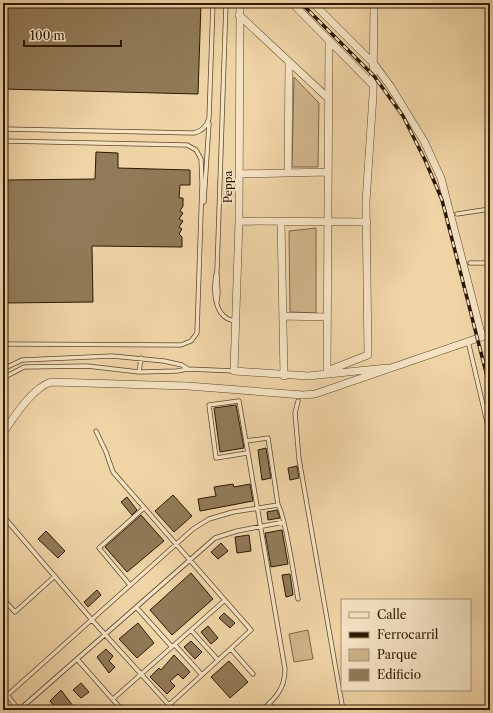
<svg xmlns="http://www.w3.org/2000/svg" width="493" height="713" font-family="'Libre Caslon Text',serif">
<style>
.green{fill:#ceb489;stroke:#7d6646}
.building{fill:#917a57;stroke:#2c1903}
.lines{fill:none;stroke-linecap:round;stroke-linejoin:round}
.lane-casing{stroke:#5d482c;stroke-width:5}
.street-casing{stroke:#5d482c;stroke-width:8}
.lane{stroke:#f5e3c4;stroke-width:3.5}
.street{stroke:#f5e3c4;stroke-width:7}
.rail-casing{stroke:#2c1903;stroke-width:3.5}
.rail{stroke:#f5e3c4;stroke-width:2;stroke-dasharray:6;stroke-linecap:butt}
.labels{text-anchor:middle;dominant-baseline:central;stroke-width:3;stroke-linejoin:round;paint-order:stroke}
.street-label{font-size:11px;fill:#2c1903;stroke:#f5e3c4}
</style>
<rect width="100%" height="100%" fill="#efd4a5"/>
<filter id="stains"><feTurbulence type="fractalNoise" baseFrequency=".005" numOctaves="4"/><feColorMatrix values="0 0 0 0 .2 0 0 0 0 .09 0 0 0 0 .02 0 0 0 .5 -.17"/></filter>
<radialGradient id="worn" r=".72"><stop offset=".6" stop-color="#630" stop-opacity="0"/><stop offset="1" stop-color="#630" stop-opacity=".3"/></radialGradient>
<path class="green" d="M294 77 319 103 318 167H292Z
M316 228V313L290 312 289 231Z
M308 630 313 659 294 662 289 634Z"/>
<path class="building" d="M3 3H201L198 94 3 89Z
M96 152 118 153V168L190 170V185H180L179 198H183V206L180 211 183 213 179 219 183 221 179 227 182 229 179 234 182 237V247L92 246 93 302 3 303V180L95 179Z
M236 405 244 448 220 452 214 408Z
M266 448 271 478 262 480 258 450Z
M297 466 299 478 290 480 288 468Z
M233 484 234 487 250 484 253 501 200 511 198 499 216 496 214 487Z
M173 495 192 516 174 532 155 511Z
M127 497 137 510 132 515 121 502Z
M277 510 280 518 268 520 267 512Z
M141 515 164 541 127 572 105 547Z
M282 530 288 564 271 567 265 533Z
M46 531 65 551 58 558 38 539Z
M249 535 251 551 237 553 235 537Z
M221 543 228 551 218 559 211 552Z
M191 573 213 599 172 635 150 610Z
M290 574 293 595 286 597 282 575Z
M97 590 101 595 88 607 84 602Z
M224 613 235 623 230 628 219 618Z
M138 623 154 643 137 658 119 639Z
M208 626 218 638 211 644 201 632Z
M191 641 202 652 195 659 184 647Z
M106 649 113 656 109 661 115 667 109 673 97 657Z
M174 655 190 672 183 679 178 674 170 681 175 686 167 694 150 677 159 668 161 670Z
M229 661 248 682 230 698 211 677Z
M81 683 89 692 81 698 73 690Z
M61 690 73 706 68 710H57L50 701Z"/>
<g class="lines">
<defs>
<path id="lane" d="M226 3 217 270C213 286 212 319 236 321
M3 129 194 133C202 131 207 127 209 118L213 3
M3 141 187 145 196 150 201 159 202 183 197 333 191 341 181 345 3 344
M204 202 209 123
M457 214 490 209
M470 263H490
M217 302 218 293 217 273
M468 341 490 435
M3 369 22 360 112 356 164 361 182 365 188 369
M139 372 141 358
M3 378 24 367 87 366 139 372 177 371 188 369 234 371
M298 401 295 413 299 459 343 710
M246 441 268 438 278 505C285 513 295 583 298 599
M247 453 216 458 209 405 239 401 285 669C285 688 276 698 262 710
M3 516 92 620 169 705 251 630 113 472 106 452 96 431
M130 585 99 548 144 508
M3 599 15 612 55 576
M136 607 172 647
M191 630 218 660
M175 645 202 675
M231 649 253 674
M77 659 122 710
M7 695 19 710
M3 699 193 529 209 519 233 512 278 505
M113 699 225 600
M269 704 275 710
M19 710 215 538 237 531 284 522"/>
<path id="street" d="M240 3 239 221 234 371 308 376 387 368
M292 3 373 85
M313 3 374 64 391 87 424 141 441 178 482 337
M239 15 329 99
M288 173 289 62
M239 174 328 172
M239 221 367 222
M281 222 284 376
M283 316 327 317
M327 371 368 355 366 202 373 95 374 3
M327 374 329 40
M3 433C14 417 32 388 51 382L188 386 303 395 315 394 490 334"/>
</defs>
<use href="#lane" class="lane-casing"/>
<use href="#street" class="street-casing"/>
<use href="#lane" class="lane"/>
<use href="#street" class="street"/>
<defs>
<path id="rail" d="M301 3 374 76 403 116 425 160 442 200 490 388"/>
</defs>
<use href="#rail" class="rail-casing"/>
<use href="#rail" class="rail"/>
</g>
<g class="labels">
<g class="street-label">
<text transform="translate(228 187) rotate(-90)">Peppa</text>
</g>
</g>
<rect width="493" height="713" fill="none" stroke="#efd4a5" stroke-width="16"/>
<rect x="4" y="4" width="485" height="705" fill="none" stroke="#2c1903" stroke-width="2"/>
<rect x="8" y="8" width="477" height="697" fill="none" stroke="#2c1903"/>
<rect x="341" y="599" width="130" height="92" fill="#f5e3c4" stroke="#a59277"/>
<rect x="349" y="612" width="20" height="6" fill="#f5e3c4" stroke="#a59277"/>
<text x="377" y="619" font-size="12" fill="#2c1903">Calle</text>
<rect x="349" y="632" width="20" height="6" fill="#2c1903" stroke="#a59277"/>
<text x="377" y="639" font-size="12" fill="#2c1903">Ferrocarril</text>
<rect x="349" y="649" width="20" height="12" fill="#ceb489" stroke="#a59277"/>
<text x="377" y="659" font-size="12" fill="#2c1903">Parque</text>
<rect x="349" y="669" width="20" height="12" fill="#917a57" stroke="#a59277"/>
<text x="377" y="679" font-size="12" fill="#2c1903">Edificio</text>
<path d="M24 40v6h97v-6" fill="none" stroke="#2c1903" stroke-width="2"/>
<text x="30" y="40" font-size="12" fill="#2c1903" stroke="#f5e3c4" stroke-width="3" paint-order="stroke">100 m</text>
<rect width="100%" height="100%" filter="url(#stains)"/>
<rect width="100%" height="100%" fill="url(#worn)"/>
</svg>
